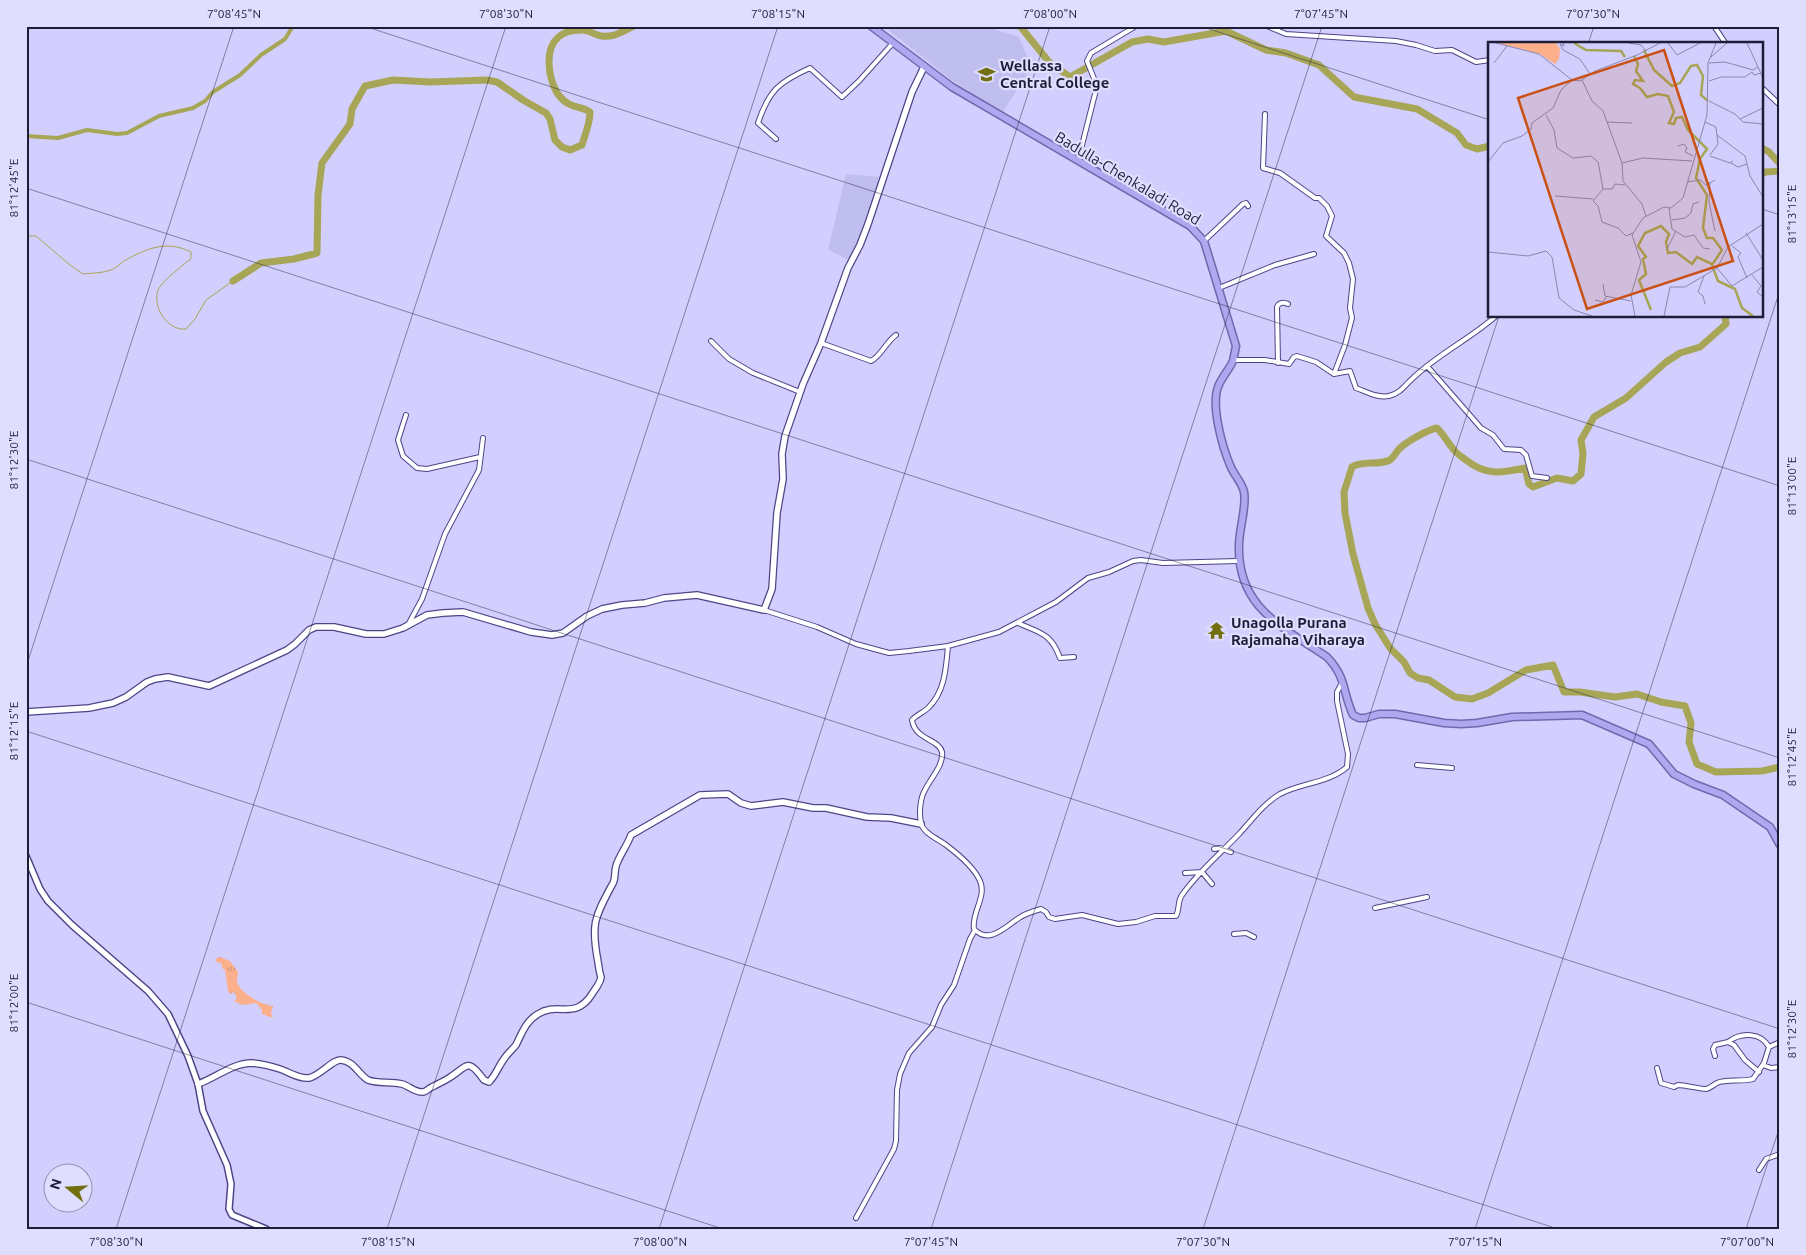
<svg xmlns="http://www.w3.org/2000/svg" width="1806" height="1255" font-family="Ubuntu,sans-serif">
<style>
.built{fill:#c0beef}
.grass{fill:url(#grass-tufts)}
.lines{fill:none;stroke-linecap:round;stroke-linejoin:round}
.stream{stroke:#a7a556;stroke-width:1}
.canal{stroke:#a7a556;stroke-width:4}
.river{stroke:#a7a556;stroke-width:7}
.minor-casing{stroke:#4e4587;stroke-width:6}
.tertiary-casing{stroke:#4e4587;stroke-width:8}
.secondary-casing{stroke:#4e4587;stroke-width:8}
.trunk-casing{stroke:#7069ad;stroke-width:9}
.minor{stroke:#fff;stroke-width:4}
.tertiary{stroke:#fff;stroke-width:5}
.secondary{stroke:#fff;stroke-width:5.5}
.trunk{stroke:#afa8f0;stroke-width:6}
.ticks{fill:none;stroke:#1f1c38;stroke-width:1;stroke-opacity:0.45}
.labels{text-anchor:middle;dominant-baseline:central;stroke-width:4.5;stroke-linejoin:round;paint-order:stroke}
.poi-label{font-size:15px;font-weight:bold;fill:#1f1c38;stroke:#e0defe;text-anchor:start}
.street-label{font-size:15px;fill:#1f1c38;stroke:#e0defe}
.inset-river{fill:none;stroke:#a7a556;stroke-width:2.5}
.inset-road{fill:none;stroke:#8a87af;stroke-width:1}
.view{fill:#ca5013;fill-opacity:0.15;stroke:#ca5013;stroke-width:2.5}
.inset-edge{fill:none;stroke:#1f1c38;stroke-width:2.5}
.neatline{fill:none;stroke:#1f1c38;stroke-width:2}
.ticks-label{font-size:12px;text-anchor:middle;fill:#1f1c38}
</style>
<defs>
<pattern id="grass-tufts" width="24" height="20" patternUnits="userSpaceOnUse" patternTransform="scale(1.25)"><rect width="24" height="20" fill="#fbb08b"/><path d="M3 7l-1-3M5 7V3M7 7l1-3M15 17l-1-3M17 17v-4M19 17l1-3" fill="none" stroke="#d79779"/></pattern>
</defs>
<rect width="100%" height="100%" fill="#d2cffe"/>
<path class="built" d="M883 26H984L1019 37 1032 67 1002 113 953 81Z
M846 174 879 177 871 213 849 260 828 250Z"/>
<path class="grass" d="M220 957 230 961 238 972C238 975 237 978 237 981 239 993 262 1005 273 1006L271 1013 273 1018 262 1014V1010L256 1003 242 1005 234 1001 237 998 234 992 230 994 228 991 225 970 222 968V964L215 961 217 958Z"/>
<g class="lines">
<path class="stream" d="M26 236H36L70 265 83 274C92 273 103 273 111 270 116 268 120 264 124 261 147 248 167 240 191 252 191 255 191 258 190 260 189 260 184 264 183 265 177 270 161 283 158 290 152 308 168 331 186 329L195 319 206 300 233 281"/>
<path class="canal" d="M26 136 58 138 87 130 117 134 127 133 159 116 193 108 205 101 213 92 240 75 261 55 285 39 293 26"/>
<path class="river" d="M1018 26H1020L1049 62 1070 77 1132 42 1148 39 1164 42 1226 31 1266 50 1286 53 1319 65 1354 97 1417 109 1457 133 1466 145 1477 149 1490 146
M1762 148 1769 152 1780 164
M1762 174 1765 172 1780 171
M233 281 261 263 294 259 317 253 318 195 322 163 350 124 352 109 365 86 393 80 430 82 487 80 497 82 523 100 546 113 550 119 555 140 562 147 570 150 582 145C585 134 590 124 590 112 583 107 576 108 569 104 554 97 549 75 549 61 549 40 562 29 583 30 589 30 595 35 601 36 614 38 623 31 634 26
M1725 316 1726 324 1700 347 1680 353 1666 362 1626 398 1594 417 1581 440 1583 453 1581 474 1573 481 1557 478 1533 487 1529 484 1525 468C1501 473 1486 476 1466 460 1462 457 1457 454 1454 450 1448 443 1444 435 1437 428 1427 430 1408 441 1400 448 1396 452 1394 457 1390 460 1378 466 1363 460 1352 467L1344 492 1345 513 1353 554 1368 608 1375 624 1390 648 1404 662 1410 673 1418 678 1429 680 1455 697 1472 699 1488 693 1526 670 1553 665 1564 692H1580L1615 697 1637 694 1661 702 1685 706 1691 723 1689 742 1697 764 1716 772 1762 771 1780 767"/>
<defs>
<path id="minor" d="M1267 26 1286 34 1396 41 1416 45 1435 51 1452 50 1476 62 1490 60
M1714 26 1726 44
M1762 88 1780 105
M1265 114 1263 168 1280 173 1315 198H1319L1327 206 1332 216 1326 236 1344 253 1349 263 1353 279 1350 308 1352 318 1345 345 1334 374
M776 139 758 123C769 90 779 82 810 68L842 97 859 81 893 43
M1078 161 1097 86 1087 61 1091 53 1136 26
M1204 241 1243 204 1246 203 1248 206
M1219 288 1275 265 1314 254
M711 341 729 359 753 373 800 392
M821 343 871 361C881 356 886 342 896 335
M1233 360H1265L1289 364 1294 357 1297 356 1316 362 1334 374 1350 371 1356 388C1367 392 1377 398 1389 396 1401 393 1405 385 1413 378 1438 354 1470 339 1496 316
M1278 363 1277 307C1279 302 1284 302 1288 304
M1427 366 1481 428 1493 435 1504 449 1521 450 1526 455 1532 476 1547 478
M406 415 398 440 403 456 417 468 427 469 480 457
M764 610 817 627 856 644 889 653 909 651 948 646 999 632 1056 602 1088 578 1109 572 1133 561 1141 560 1163 563 1238 561
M1018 623C1040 633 1051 633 1060 658L1074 657
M408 625 422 599 445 534 479 470 483 438
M948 646C946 668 945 692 928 708 923 713 916 715 912 720 915 740 939 739 942 752 944 765 930 779 925 790 920 798 919 813 921 823 923 833 938 839 946 845 958 854 974 867 980 881 987 897 971 913 974 929 989 945 1005 927 1019 918 1024 914 1034 911 1041 909L1046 912 1049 917 1055 919 1082 915 1118 924 1136 922 1155 916H1176C1180 909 1177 902 1182 895 1198 872 1220 854 1239 834 1252 820 1263 804 1280 794 1301 783 1329 783 1347 767L1348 754 1337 701V692L1342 683
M1417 765 1452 768
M1214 849 1220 848 1231 852
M1185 873 1202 872 1212 884
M1375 908 1427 897
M1234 934 1246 933 1254 937
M1728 1042C1741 1032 1761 1032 1769 1047
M1715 1056 1713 1049 1715 1045 1728 1042 1734 1045 1745 1060 1759 1072
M1763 1065 1771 1068 1780 1067
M1657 1068 1661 1083 1674 1087 1678 1085C1685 1085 1700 1089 1706 1089 1711 1088 1713 1085 1717 1083 1725 1079 1743 1082 1753 1079L1764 1063 1769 1047 1780 1042
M1759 1170 1766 1159 1780 1154
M856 1218 894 1149 896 1141 897 1090 900 1074 909 1053 932 1027 941 1005 954 985 970 939 975 930"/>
<path id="tertiary" d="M26 856 40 889 48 901 72 925 148 991 168 1014 188 1056 198 1084 203 1111 227 1165 231 1184 229 1209 232 1215 266 1229"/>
<path id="secondary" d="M26 712 89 708 113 703 126 697 147 682 155 679 168 677 209 686 287 650 295 644 309 630 316 627H334L366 634H384L403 628 427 615 443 613 463 612 531 632 552 635 563 633 587 616 602 609 622 605 645 603 664 598 697 595 764 610 772 589 777 513 783 479 782 454 785 436 803 384 821 343 848 268 860 245 868 224 912 92 924 67
M198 1084C215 1078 232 1064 250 1063 260 1063 271 1066 280 1069 289 1072 298 1079 309 1078 320 1076 333 1059 341 1060 354 1061 359 1075 368 1080 378 1084 391 1081 402 1084 409 1086 416 1093 423 1092 426 1092 429 1088 432 1087 438 1084 444 1081 449 1078 468 1066 467 1057 484 1080L489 1082C496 1075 498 1067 504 1059 507 1054 512 1050 516 1045 522 1033 526 1021 538 1014 558 1001 575 1021 592 994 595 989 600 984 601 977 599 972 599 967 598 962 591 925 594 918 612 885 616 880 614 873 616 866 619 856 627 846 631 835L700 795 728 794 741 803 751 806 783 802 813 808H826L867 817 891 818 921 824"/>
<path id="trunk" d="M871 26 952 87 1190 226 1204 241 1236 346C1235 351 1234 356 1233 361 1229 370 1221 378 1218 387 1211 406 1222 446 1230 465 1233 474 1242 482 1244 492 1247 506 1239 529 1239 545 1237 607 1281 626 1327 657 1347 678 1342 691 1353 715L1359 718H1365L1379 714H1395L1444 723 1461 724 1477 723 1512 717 1582 715 1649 744 1674 774 1694 784 1723 795 1770 827 1780 845"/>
</defs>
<use href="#minor" class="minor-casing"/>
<use href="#tertiary" class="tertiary-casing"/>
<use href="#secondary" class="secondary-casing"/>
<use href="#trunk" class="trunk-casing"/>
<use href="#minor" class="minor"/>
<use href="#tertiary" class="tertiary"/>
<use href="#secondary" class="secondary"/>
<use href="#trunk" class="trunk"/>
</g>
<path class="ticks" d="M364 26 1780 486M1200 26 1490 120M1588 44 1594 26M26 188 1780 758M1762 209 1780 215M26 459 1780 1029M26 667 234 26M26 731 1558 1229M26 1002 723 1229M116 1229 506 26M387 1229 778 26M659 1229 1050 26M931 1229 1322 26M1203 1229 1499 316M1475 1229 1780 290M1746 1229 1780 1126"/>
<defs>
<symbol id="school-bare" viewBox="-9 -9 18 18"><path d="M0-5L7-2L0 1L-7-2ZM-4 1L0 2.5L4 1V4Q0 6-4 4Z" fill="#726f10" stroke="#e0defe" stroke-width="2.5" paint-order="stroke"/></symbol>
<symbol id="temple-bare" viewBox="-9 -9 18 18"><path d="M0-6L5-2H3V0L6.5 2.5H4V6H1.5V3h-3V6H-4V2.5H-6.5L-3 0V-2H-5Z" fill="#726f10" stroke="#e0defe" stroke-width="2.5" paint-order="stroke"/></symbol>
</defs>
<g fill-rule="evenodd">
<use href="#school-bare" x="974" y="62" width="25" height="25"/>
<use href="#temple-bare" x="1204" y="618" width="25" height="25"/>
</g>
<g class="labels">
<g class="poi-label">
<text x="1000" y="65">Wellassa<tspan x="1000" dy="17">Central College</tspan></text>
<text x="1231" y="622">Unagolla Purana<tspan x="1231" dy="17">Rajamaha Viharaya</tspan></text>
</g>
<g class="street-label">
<text transform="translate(1128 178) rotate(31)">Badulla-Chenkaladi Road</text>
</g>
</g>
<g transform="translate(1488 42)">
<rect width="275" height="275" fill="#d2cffe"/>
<path d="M10 1H68L72 7 71 17 67 22 52 12Z" fill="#fbb08b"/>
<path class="inset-river" d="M86 1 98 8 133 9 137 15M156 8 166 28 184 44 192 41 203 24 209 23 215 34 213 53 220 59M146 14 150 22 148 29 155 39 147 38 145 42 152 46M152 46 159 55 170 52 180 54 186 70 181 81 186 82 188 76 194 75 200 88 219 107 212 117 208 136 219 153 215 186 219 196H225L234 208 224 223M224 223 230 239 247 247 254 266 265 274M163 268 151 238 158 232 155 217 158 215 150 204 157 191 173 184 181 192 178 200 180 211 188 210 204 222 209 215 224 222"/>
<path class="inset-road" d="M8 1 51 12 84 38M75 1 76 4 72 2 75 8 92 17 102 32M141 1 153 3 158 9M180 1 189 13 212 1M259 1 275 36M223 15 239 1M6 21 19 4M221 21 237 20 265 28 270 25M94 38 104 59 115 69 134 121 155 116 204 119M221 39 233 35H257L264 30 266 33 273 31M221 59 247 72 255 80 275 82M58 73 66 88 69 106 85 116 103 114 110 120 115 147M252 77 275 66M119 80 144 81M217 80 228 85 230 102 222 113M229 93 257 114 262 134 275 155M190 104 196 102 199 106 197 110 205 114M222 114 242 121 245 119M0 120 15 101 34 94 43 87 44 81 65 66 73 48 84 38 92 39 107 29 149 13 172 1M134 121 135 139 154 162 158 174M243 121 250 125 259 122M199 140 212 138 218 143 227 138M222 140 221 160 227 189M137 143 127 142 124 147H115L105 159 110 164 114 180 130 186 138 194 145 191M67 154 105 157M181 166 184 187 197 195 206 193 215 206 222 207M184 178 197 176 203 171 205 162 211 160M258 191 275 218M244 204 253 211 250 215 259 236M179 207 188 189M0 210 40 214 58 209 64 215 71 256 86 268 104 274M229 226 244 244 275 225M264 233 273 244 269 250 275 255M216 234 210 250 215 254 217 262M115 242 117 254 143 259M107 258 115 260 119 254M147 274 143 253 153 220 144 193 155 176 176 165 183 166 195 156 219 73 220 21 228 1M176 274 182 245H197L229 226 240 205 275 182"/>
<path class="view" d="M176 8 245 219 99 267 30 56Z"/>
<rect width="275" height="275" class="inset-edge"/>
</g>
<rect width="1806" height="1255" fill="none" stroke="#e0defe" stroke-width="55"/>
<g transform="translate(68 1188) rotate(288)"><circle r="24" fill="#e0defe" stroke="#9390af"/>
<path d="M0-4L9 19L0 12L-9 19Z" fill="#726f10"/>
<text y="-8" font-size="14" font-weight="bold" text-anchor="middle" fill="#1f1c38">N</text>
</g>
<rect x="28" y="28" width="1750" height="1200" class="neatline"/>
<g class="ticks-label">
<text x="234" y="18">7°08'45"N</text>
<text x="506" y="18">7°08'30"N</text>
<text x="778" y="18">7°08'15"N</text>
<text x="1050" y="18">7°08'00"N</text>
<text x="1321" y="18">7°07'45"N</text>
<text x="1593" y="18">7°07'30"N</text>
<text transform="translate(14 188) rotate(-90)" y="4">81°12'45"E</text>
<text transform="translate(1792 214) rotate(-90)" y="4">81°13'15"E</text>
<text transform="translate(14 460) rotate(-90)" y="4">81°12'30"E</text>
<text transform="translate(1792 486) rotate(-90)" y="4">81°13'00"E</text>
<text transform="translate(14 731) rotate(-90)" y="4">81°12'15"E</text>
<text transform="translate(1792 757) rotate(-90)" y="4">81°12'45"E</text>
<text transform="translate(14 1003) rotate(-90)" y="4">81°12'00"E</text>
<text transform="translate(1792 1029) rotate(-90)" y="4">81°12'30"E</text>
<text x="116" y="1246">7°08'30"N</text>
<text x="388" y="1246">7°08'15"N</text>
<text x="660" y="1246">7°08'00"N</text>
<text x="931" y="1246">7°07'45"N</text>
<text x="1203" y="1246">7°07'30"N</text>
<text x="1475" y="1246">7°07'15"N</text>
<text x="1747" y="1246">7°07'00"N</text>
</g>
</svg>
